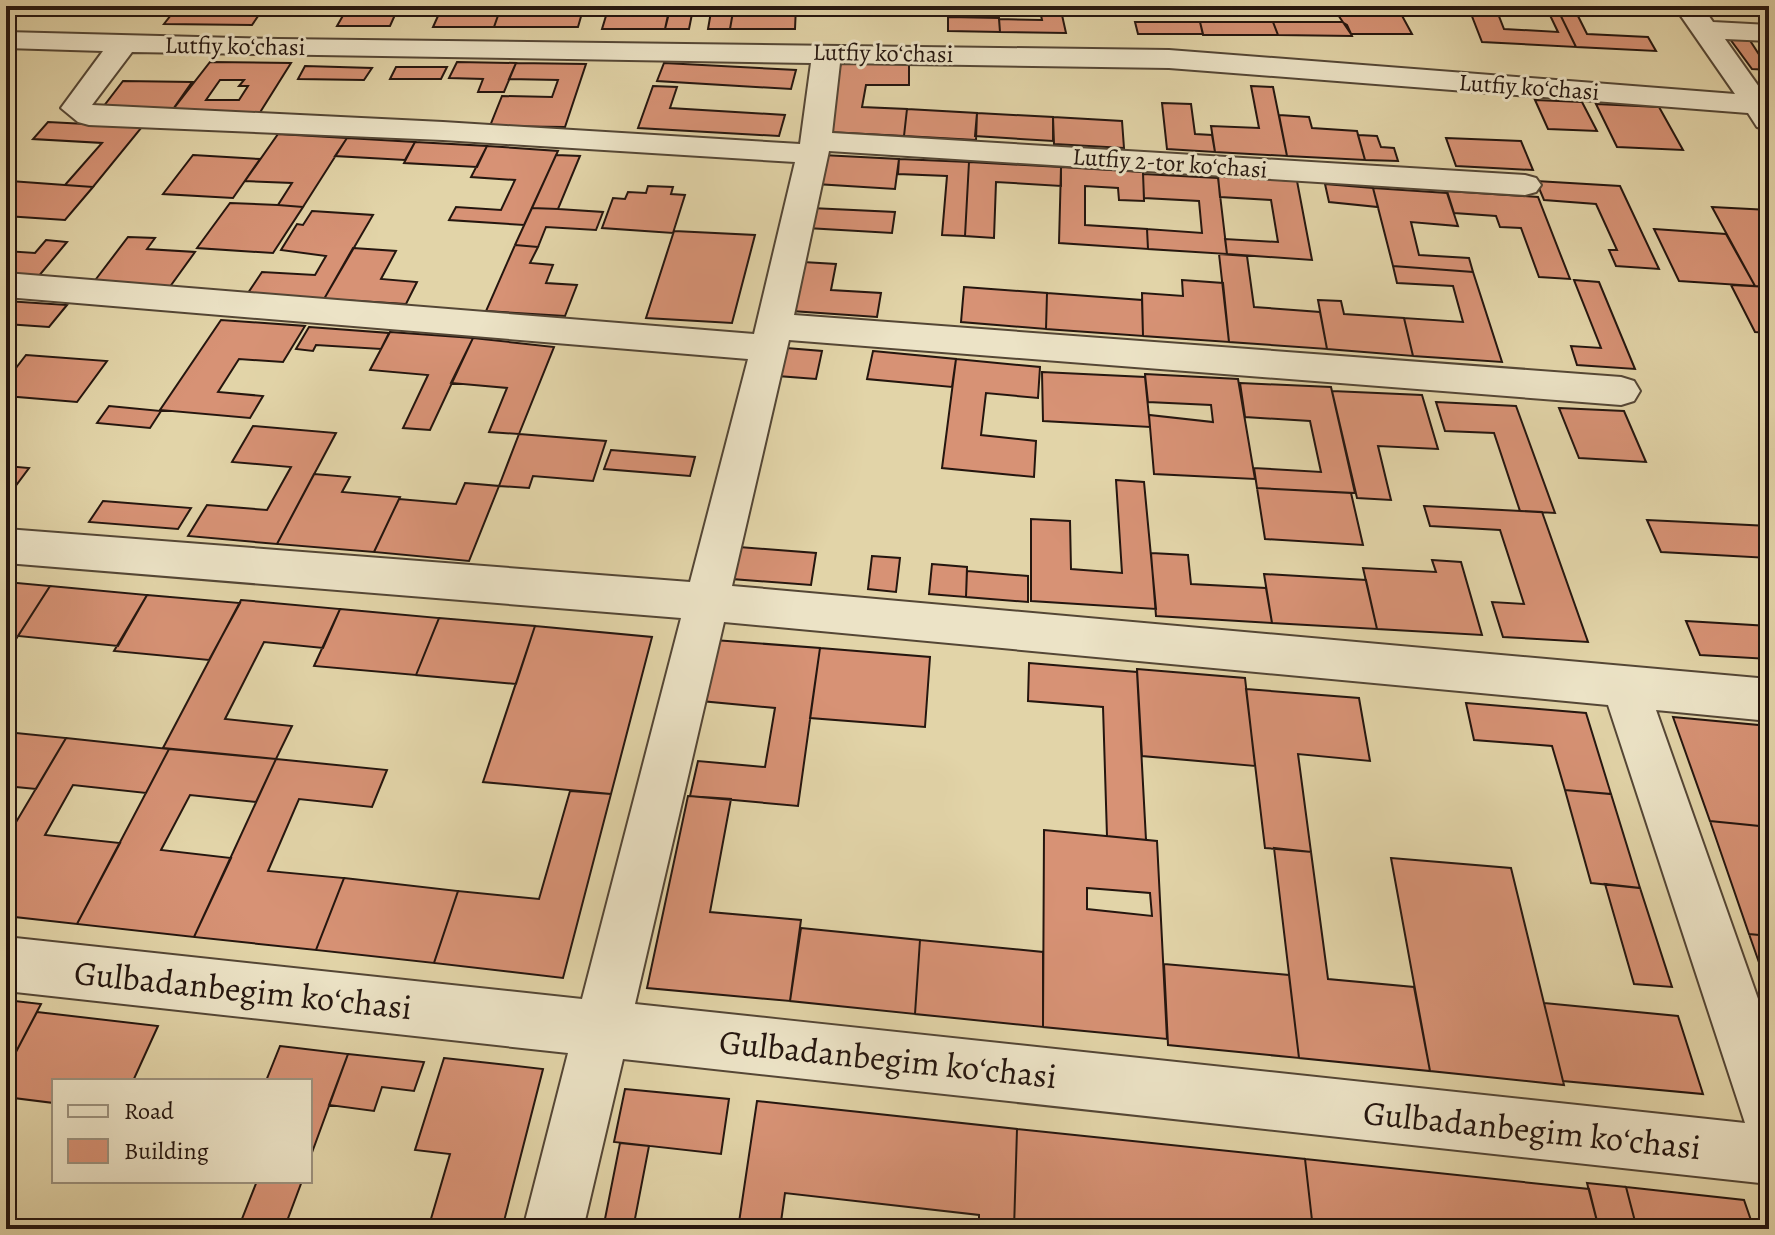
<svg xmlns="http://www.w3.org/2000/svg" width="1775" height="1235" font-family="Alegreya,serif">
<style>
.building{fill:#d79275;stroke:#25160f;stroke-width:2;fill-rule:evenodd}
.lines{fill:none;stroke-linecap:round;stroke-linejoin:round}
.minor-casing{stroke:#544635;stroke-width:4}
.minor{fill:#ece3c6;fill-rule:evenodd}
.labels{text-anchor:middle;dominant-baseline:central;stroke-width:6;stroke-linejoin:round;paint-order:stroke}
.far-street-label{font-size:24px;fill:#25160f;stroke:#ece3c6}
.near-street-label{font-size:34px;fill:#25160f;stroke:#ece3c6}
</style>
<rect width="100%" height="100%" fill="#e2d4a8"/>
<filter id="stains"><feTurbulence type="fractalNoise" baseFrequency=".0025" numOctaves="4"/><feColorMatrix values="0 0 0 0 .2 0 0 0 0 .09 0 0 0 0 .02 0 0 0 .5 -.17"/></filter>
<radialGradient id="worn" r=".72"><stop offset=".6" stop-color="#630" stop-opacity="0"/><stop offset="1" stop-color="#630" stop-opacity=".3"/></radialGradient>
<path class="building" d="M178 6H265L252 25 164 24Z
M382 6H399L390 26H337L345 12H379Z
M584 6 578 27H494L501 7Z
M609 6H670L665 29H602Z
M712 6H734L730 29H708Z
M734 6H754L753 15H785L786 6H796L795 29H730Z
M1039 6H1060L1066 33 1000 32 999 19 1042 20Z
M1332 6H1352L1356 12H1400L1412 34H1351Z
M1468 6H1556L1576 47 1482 42ZM1495 6 1547 9 1558 32 1504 29Z
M1556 6H1625L1629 13 1575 10 1587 34 1648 37 1656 51 1576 47Z
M442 7H501L494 27H433Z
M670 9H693L689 29H665Z
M948 17 999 18 1000 32 948 31Z
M1135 22H1200L1203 34H1138Z
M1200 22H1273L1278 35H1203Z
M1273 22H1342L1347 25 1352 36 1278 35Z
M1730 39H1749L1769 70 1752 69Z
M210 62 291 63 259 114 171 112ZM220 80H244L239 86H248L239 100H206Z
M457 62 516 63 504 92H478L483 79 449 78Z
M841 62 909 63V85H866L862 107 907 109 904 136 827 132Z
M516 63 586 64 565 127 490 126 502 96 552 97 558 80 509 79Z
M664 63 796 70 791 89 657 81Z
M305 66 372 68 364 80 298 79Z
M396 67H447L441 79H390Z
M123 81 192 82 171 112 100 111Z
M653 86 677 87 670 108 785 115 779 136 638 128Z
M1251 86 1273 87 1287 156 1215 152 1211 126 1259 128Z
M1535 100 1582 102 1597 131 1548 129Z
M1162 103 1191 104 1195 134 1212 135 1215 152 1167 149Z
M1596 104 1659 107 1683 150 1617 147Z
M907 109 977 113 976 140 904 136Z
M977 113 1053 117V141L975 136Z
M1279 115 1309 117 1312 128 1357 131 1365 160 1287 156Z
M1053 117 1122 121 1124 148 1054 144Z
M48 122 142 127 93 187 65 185 102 143 33 139Z
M278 134 347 138 303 207 278 205 292 183 245 181Z
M1358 135 1377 136 1381 147 1394 148 1398 161 1365 160Z
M347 138 415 142 405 160 335 156Z
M1446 138 1521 141 1533 170 1456 166Z
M415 142 487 146 477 167 404 163Z
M487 146 558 151 524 225 449 220 456 207 501 210 515 180 471 177Z
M193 155 260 159 233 198 163 194Z
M556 155 580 156 558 209 532 208Z
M822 155 899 159 895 189 816 184Z
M899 159 969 162 965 236 942 235 947 176 898 174Z
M969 162 1061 167V186L996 182 994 238 965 236Z
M1061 167 1143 172 1144 201 1119 200 1118 188 1085 186V225L1147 229 1148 249 1059 243Z
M1143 174 1218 178 1227 254 1148 249 1147 229 1202 233 1199 201 1144 198Z
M1218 176 1297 181 1312 260 1227 254 1225 239 1278 242 1271 200 1220 197Z
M10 181 65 185 93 187 65 220 6 216V190Z
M1536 181 1620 186 1659 269 1616 266 1609 250H1617L1596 204 1544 200Z
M1325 184 1373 188 1378 207 1329 202Z
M648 186 673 187 671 194 685 195 673 233 602 228 613 198 625 199 628 192 646 193Z
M1373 188 1447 193 1458 226 1411 222 1419 255 1469 258 1473 272 1393 266Z
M1447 191 1538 197 1570 279 1539 277 1521 228 1500 227 1496 216 1454 213Z
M230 203 278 205 303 207 273 253 197 248Z
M1712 207 1769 210V287L1755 286Z
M532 208 558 209 603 212 596 230 546 227 538 247 515 245Z
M811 208 895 212 892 233 807 228Z
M312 211 373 215 324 299 248 293 262 272 315 275 326 256 281 250 297 224 303 225Z
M1654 229 1726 234 1755 286 1679 281Z
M674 231 755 235 732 323 646 318Z
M128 237 155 238 147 249 195 252 169 288 93 283Z
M46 240 67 242 38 277 6 275V251L35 253Z
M515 245 538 247 530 263 553 265 546 283 577 285 565 316 486 311Z
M353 248 396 251 381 279 417 282 406 304 324 299Z
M1219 254 1247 256 1254 307 1320 312 1327 349 1229 342Z
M803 262 836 264 831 290 881 293 877 317 792 311Z
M1393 266 1473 272 1502 362 1413 356 1404 318 1463 322 1453 286 1397 283Z
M1182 280 1223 283 1229 342 1143 336 1142 293 1183 296Z
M1574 280 1599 282 1635 369 1577 365 1571 346 1601 348Z
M1731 285 1769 287V333L1755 332Z
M964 287 1047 293 1046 329 961 322Z
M1047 293 1142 300 1143 336 1046 329Z
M1318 300 1341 301 1344 314 1404 318 1413 356 1327 349Z
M6 301 67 305 49 327 6 324Z
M221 320 305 326 283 362 239 359 218 392 263 396 250 418 160 410Z
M309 327 389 333 381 349 316 345 313 351 296 349Z
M390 332 473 338 430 430 403 428 428 375 370 370Z
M473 338 554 347 519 434 489 432 507 388 451 383Z
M786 348 822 351 816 379 778 376Z
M873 351 956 359 952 387 867 379Z
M26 355 107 361 77 402 6 396V381Z
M956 359 1040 367 1038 398 986 393 981 435 1036 441 1034 477 942 468Z
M1042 372 1145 377 1150 427 1043 421Z
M1145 374 1238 379 1255 479 1154 474 1149 415 1213 422 1211 405 1148 402Z
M1240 383 1331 387 1355 493 1257 488 1254 468 1321 472 1310 421 1245 417Z
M1332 391 1422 395 1438 449 1378 446 1391 500 1357 498Z
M1436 402 1516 406 1555 513 1520 511 1494 433 1445 431Z
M109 406 161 411 150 428 97 423Z
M1559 408 1624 411 1646 462 1579 458Z
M253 426 336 433 277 544 188 536 207 505 267 510 291 467 232 462Z
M519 434 606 441 593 481 533 476 529 488 499 486Z
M611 450 695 457 690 476 604 469Z
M6 466 29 468 6 499Z
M314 474 350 477 342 492 400 497 374 552 277 544Z
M1116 480 1144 482 1156 609 1031 601V519L1070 521 1071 569 1122 573Z
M465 483 499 486 469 561 374 552 399 499 456 504Z
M1257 488 1351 493 1363 545 1265 539Z
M103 501 191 508 178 529 89 522Z
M1424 506 1542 512 1588 642 1503 637 1492 602 1524 604 1500 530 1430 526Z
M1647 520 1769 526V558L1661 552Z
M739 547 816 553 811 585 732 579Z
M1151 553 1188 555 1191 584 1266 588 1272 623 1156 616Z
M872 556 900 558 896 592 868 589Z
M1432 560 1461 562 1482 635 1377 629 1363 568 1436 572Z
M932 564 967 567 966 597 929 594Z
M967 571 1028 576V602L966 597Z
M1264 574 1366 580 1377 629 1272 623Z
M6 582 50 586 9 650 6 649Z
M50 586 147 595 118 646 18 636Z
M147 595 240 603 209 660 114 651Z
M241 600 340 609 323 648 264 642 225 719 292 726 276 759 163 748Z
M340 609 439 618 416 675 314 666Z
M439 618 535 626 516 684 416 675Z
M1686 621 1769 626V659L1700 655Z
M535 626 652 637 611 794 483 782Z
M714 640 820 648 798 806 690 796 698 761 765 767 775 708 701 701Z
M820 648 930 657 925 727 810 718Z
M1029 663 1137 672 1146 840 1107 836 1103 707 1028 701Z
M1137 669 1245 678 1255 766 1142 756Z
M1246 689 1359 698 1370 761 1298 754 1311 852 1265 848Z
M1466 703 1586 713 1611 794 1565 790 1552 746 1474 740Z
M1673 717 1769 726V827L1710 821Z
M6 732 66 738 36 789 6 786Z
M66 738 169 749 146 793 73 785 45 835 120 843 77 924 6 916V839Z
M169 749 276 759 256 802 190 795 161 850 231 858 194 937 77 924Z
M276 759 387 770 372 807 299 799 268 871 344 878 316 950 194 937Z
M1565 790 1611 794 1640 888 1591 883Z
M570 791 611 794 563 978 434 963 458 891 539 899Z
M688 796 731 799 710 912 801 920 790 1001 647 988Z
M1710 821 1769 827V936L1749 934Z
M1044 830 1157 841 1167 1039 1043 1027ZM1087 888 1150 893 1152 916 1087 909Z
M1274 848 1311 852 1328 979 1414 987 1430 1071 1299 1058Z
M1391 858 1511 868 1564 1085 1430 1071Z
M344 878 458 891 434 963 316 950Z
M1605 884 1640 888 1672 987 1634 984Z
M801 928 920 940 915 1014 790 1001Z
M1749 934 1769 936V991Z
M920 940 1043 952V1027L915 1014Z
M1164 964 1289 975 1299 1058 1168 1045Z
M6 1000 41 1004 6 1071Z
M1544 1003 1678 1016 1703 1094 1563 1081Z
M37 1012 158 1026 133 1081H54V1103L6 1097V1071Z
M280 1046 348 1054 310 1158V1081H266Z
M348 1054 424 1062 414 1091 382 1087 374 1111 329 1105Z
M444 1058 543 1069 502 1229H428L450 1154 415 1150Z
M625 1089 729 1099 721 1154 614 1142Z
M757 1101 1017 1129 1014 1229H979V1215L785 1193 780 1229H738Z
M1017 1129 1305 1159 1313 1229H1121L1065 1223V1229H1014Z
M620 1143 649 1146 633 1229H603Z
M1305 1159 1589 1189 1599 1229H1313Z
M257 1181H302L284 1229H238Z
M1587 1183 1626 1187 1637 1229H1599Z
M1626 1187 1744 1200 1754 1229H1637Z"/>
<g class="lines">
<defs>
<path id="minor" d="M1674 6H1702L1713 22 1769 25V41L1725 39 1769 101V130L1757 127 1748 113 1169 68 840 63 832 133 1525 175 1536 178 1541 185 1536 192 1525 195 829 151 794 315 1621 377 1634 381 1640 391 1634 401 1621 405 789 340 732 586 1769 679V721L1656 710 1769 1030V1184L623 1059 583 1229H523L568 1053 6 991V937L582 999 681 618 6 563V529L690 582 748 359 6 297V273L754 334 795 162 443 140 89 125 78 122 61 108 103 51 6 48V32L278 39 1169 50 1735 94ZM132 52 811 63 800 144 443 122 92 105ZM724 622 1608 705 1745 1123 635 1004Z"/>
</defs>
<use href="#minor" class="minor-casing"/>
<use href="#minor" class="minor"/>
</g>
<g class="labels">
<g class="far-street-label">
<text transform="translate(235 46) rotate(1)">Lutfiy koʻchasi</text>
<text transform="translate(883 53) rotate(1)">Lutfiy koʻchasi</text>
<text transform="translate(1529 87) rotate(4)">Lutfiy koʻchasi</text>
<text transform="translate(1170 163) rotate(4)">Lutfiy 2-tor koʻchasi</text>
</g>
<g class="near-street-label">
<text transform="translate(243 990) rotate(6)">Gulbadanbegim koʻchasi</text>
<text transform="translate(888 1059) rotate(6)">Gulbadanbegim koʻchasi</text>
<text transform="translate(1532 1130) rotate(6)">Gulbadanbegim koʻchasi</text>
</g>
</g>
<rect width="1775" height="1235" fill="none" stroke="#e2d4a8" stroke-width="32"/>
<rect x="8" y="8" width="1759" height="1219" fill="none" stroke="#25160f" stroke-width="4"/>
<rect x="16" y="16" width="1743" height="1203" fill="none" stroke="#25160f" stroke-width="2"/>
<rect x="52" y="1079" width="260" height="104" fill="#ece3c6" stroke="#9c917d" stroke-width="2"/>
<rect x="68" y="1105" width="40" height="12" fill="#ece3c6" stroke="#9c917d" stroke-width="2"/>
<text x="124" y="1119" font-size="24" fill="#25160f">Road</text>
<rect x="68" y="1139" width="40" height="24" fill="#d79275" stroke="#9c917d" stroke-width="2"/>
<text x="124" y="1159" font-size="24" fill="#25160f">Building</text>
<rect width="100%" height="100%" filter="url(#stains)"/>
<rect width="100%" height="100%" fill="url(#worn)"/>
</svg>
